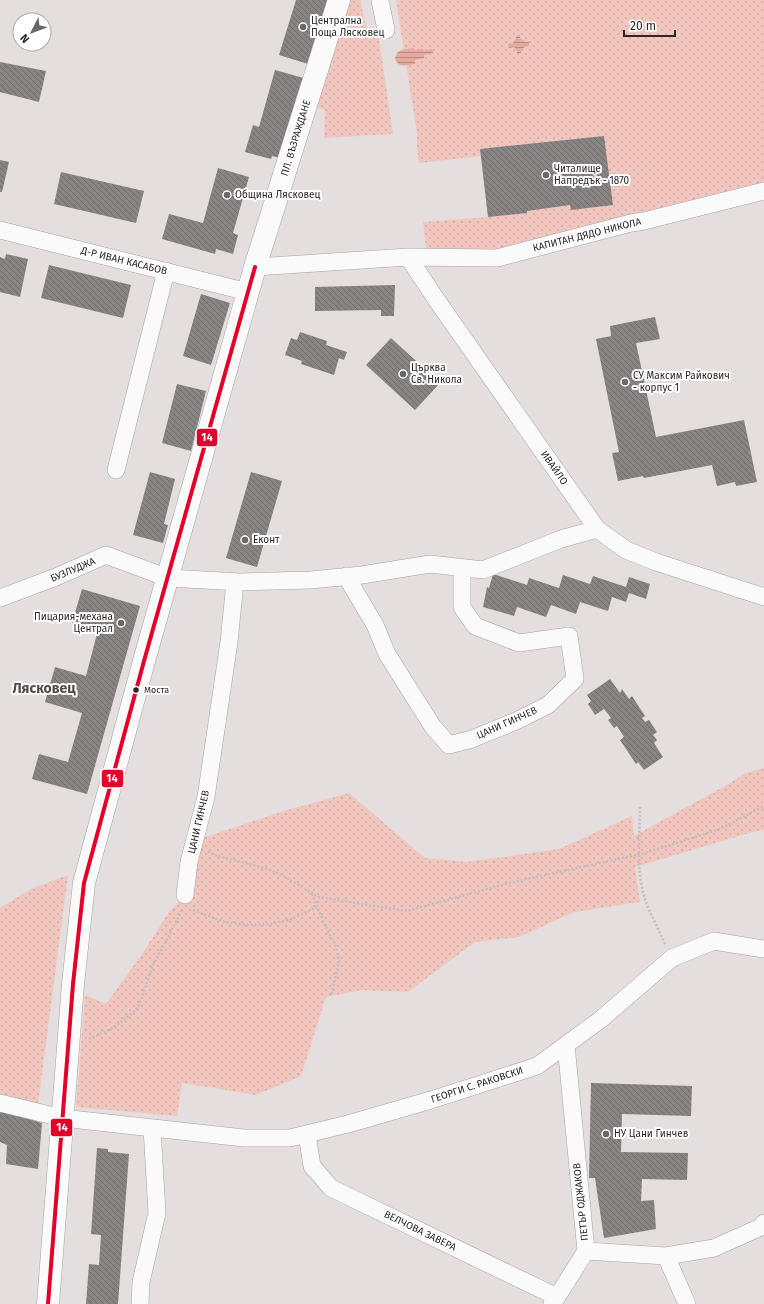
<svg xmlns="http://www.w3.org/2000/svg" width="764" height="1304" font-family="'Fira Sans',sans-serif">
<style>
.park{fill:url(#park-dots)}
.water{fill:url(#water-rules)}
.building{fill:url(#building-back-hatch)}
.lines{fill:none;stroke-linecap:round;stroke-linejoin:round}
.minor-casing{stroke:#a6a2a2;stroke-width:18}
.tertiary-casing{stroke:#a6a2a2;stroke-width:23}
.path{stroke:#c0bebe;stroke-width:2.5;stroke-dasharray:2 2;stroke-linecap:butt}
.minor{stroke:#fbfafa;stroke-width:17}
.tertiary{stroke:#fbfafa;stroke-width:22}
.bus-1-casing{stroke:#fff;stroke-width:7}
.bus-1{stroke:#e4002b;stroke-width:4}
.poi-dot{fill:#6c6766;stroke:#fff;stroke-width:1.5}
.bus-dot{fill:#2b2726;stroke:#fff;stroke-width:1.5}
.labels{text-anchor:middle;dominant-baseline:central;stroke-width:4;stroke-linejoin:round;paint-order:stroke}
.bus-label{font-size:9px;fill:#2b2726;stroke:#fff;text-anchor:start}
.poi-label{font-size:10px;fill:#2b2726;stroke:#fff;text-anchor:start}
.street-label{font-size:10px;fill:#2b2726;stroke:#fff}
.district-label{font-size:14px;font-weight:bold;fill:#544b49;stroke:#fff}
.line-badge{stroke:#fff;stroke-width:1.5}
.badge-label{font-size:11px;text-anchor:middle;font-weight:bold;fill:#fff}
</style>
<defs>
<pattern id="park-dots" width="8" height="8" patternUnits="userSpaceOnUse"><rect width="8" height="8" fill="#f1c6be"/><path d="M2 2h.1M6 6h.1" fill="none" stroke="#cfaaa3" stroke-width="1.8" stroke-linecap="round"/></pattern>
<pattern id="water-rules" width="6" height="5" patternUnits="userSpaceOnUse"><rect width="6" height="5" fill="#e4aa9e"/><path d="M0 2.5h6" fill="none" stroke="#b98a81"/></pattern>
<pattern id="building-back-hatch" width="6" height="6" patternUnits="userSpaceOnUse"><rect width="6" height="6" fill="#898484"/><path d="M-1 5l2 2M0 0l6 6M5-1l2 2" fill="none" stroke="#706c6c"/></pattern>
</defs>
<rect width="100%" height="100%" fill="#e4dede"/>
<path class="park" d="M344 0H360L368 34 378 32 393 134 324 138 325 110 315 106Z
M396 0H764V183L497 258H427L423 222 488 217 481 156 419 163 417 148V133Z
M764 768V830L756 831 635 867 640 902 574 912 519 937 475 942 408 992 362 990 326 997 301 1076 256 1095 182 1083 177 1116 76 1107 85 995 106 1004 142 954 169 912 188 893 203 838 284 811 349 793 425 858 467 862 559 849 632 816 634 836 725 786 746 773Z
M68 875 37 1112 0 1103V908L31 889Z"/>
<path class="water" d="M520 35V38L525 42H529V46H526L521 50V53H517V51L514 47 509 48 508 44 513 43 516 38V36Z
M414 48 415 50 423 49 424 51 432 49 433 53 424 55V58L415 60V64C407 65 398 69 395 58L397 53 401 50Z"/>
<path class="building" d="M296 0H328L308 64 279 55Z
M0 62 46 71 39 102 0 92Z
M275 70 307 79 284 159 272 156 271 159 245 152 253 125 259 127Z
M604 136 613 205 571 210 570 205 527 211V213L488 217 480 149Z
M0 160 9 162 2 192H0Z
M218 168 249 177 233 233 238 235 233 254 216 249 215 254 162 239 169 214 203 223Z
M61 172 144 191 136 223 54 204Z
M6 254 28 259 20 297 0 292V257L5 259Z
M49 265 131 285 123 318 41 298Z
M395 285 394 316H381V310L315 311V287Z
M201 294 230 303 211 365 183 356Z
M655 317 660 339 636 343 656 437 744 420 757 482 736 486 735 482 717 486 712 465 644 478 643 476 618 481 612 453 619 452 596 339 611 336 610 326Z
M300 332 327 341 326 345 347 352 344 360 339 358 334 375 301 364 302 361 285 355 291 338 297 340Z
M391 338 440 383 415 410 366 365Z
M177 384 206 391 191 451 162 443Z
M150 472 175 479 164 524 168 525 163 543 133 535Z
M251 472 282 481 257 567 226 558Z
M493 574 527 585 529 578 559 588 563 575 590 584 593 576 626 587 629 577 650 584 646 599 629 593 626 602 612 597 608 611 580 602 576 614 551 605 546 617 517 607 514 616 483 607 487 587 489 588Z
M82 589 140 606 87 794 32 779 39 754 68 762 82 713 45 702 55 667 86 676 98 630 72 623Z
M610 679 620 693 622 689 629 699 632 696 645 716 642 718 645 722 649 720 657 732 653 735 657 740 654 743 663 757 644 770 638 762 636 764 620 740 624 737 617 726 614 728 608 720 611 718 604 709 595 715 588 704 591 701 587 695Z
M591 1083 692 1086 691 1116 622 1114 621 1152 688 1153 687 1180 642 1179 641 1201 654 1200 656 1229 604 1238 595 1178H589Z
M0 1110 42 1123 38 1169 6 1164 7 1145 0 1142Z
M97 1148 108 1149V1152L129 1154 118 1304H86L89 1264 99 1265 101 1235 91 1234Z"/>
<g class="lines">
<defs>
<path id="minor" d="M380 0 386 30
M0 230 248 292
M408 257 438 302 597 529 626 550 656 562 764 597
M255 267 408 257 497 258 631 223 644 221 764 191
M116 470 166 271
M346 576 375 625 387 654 433 727 449 745 472 739 516 721 548 705 575 679 569 636 519 643 475 626 462 607V568
M0 598 56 577 106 555 168 578 240 582 311 580 362 575 430 564 483 570 561 539 597 529
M185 895 189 862 206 797 229 642 235 582
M566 1045 586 1251 666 1256 687 1304
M0 1103 62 1118 244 1138H290L348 1124 431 1100 537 1066 600 1020 672 958 714 941 764 949
M307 1134 312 1166 331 1188 557 1297 552 1304
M666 1256 714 1248 763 1226 764 1223
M557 1297 586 1251
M140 1304 141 1282 157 1213 152 1128"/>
<path id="tertiary" d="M48 1304 73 984 84 883 144 661 255 267 339 0"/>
</defs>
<use href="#minor" class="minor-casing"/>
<use href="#tertiary" class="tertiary-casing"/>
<path class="path" d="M640 807C640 836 636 867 644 896 649 912 658 928 665 944
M208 851 214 855 257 866 278 873 319 897 407 911 509 883 645 853 720 829 764 806
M312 894 324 923 336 947 339 961 331 996
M193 910 225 922 249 925 272 924 292 919 317 907
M89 1039 115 1027 138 1008 153 965 182 911"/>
<use href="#minor" class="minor"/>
<use href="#tertiary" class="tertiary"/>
<defs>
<path id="bus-1" d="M48 1304 73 984 84 883 144 661 255 267"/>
</defs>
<use href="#bus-1" class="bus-1-casing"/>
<use href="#bus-1" class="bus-1"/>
</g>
<g class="poi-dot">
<circle cx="303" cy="27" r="4"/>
<circle cx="546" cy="175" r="4"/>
<circle cx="227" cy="195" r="4"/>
<circle cx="403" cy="374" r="4"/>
<circle cx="625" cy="382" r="4"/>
<circle cx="245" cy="540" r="4"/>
<circle cx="121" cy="623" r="4"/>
<circle cx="606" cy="1134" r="4"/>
</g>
<circle class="bus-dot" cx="136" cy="690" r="3.5"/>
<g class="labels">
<g class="bus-label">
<text x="144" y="690">Моста</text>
</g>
<g class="poi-label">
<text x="311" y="21">Централна<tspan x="311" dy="12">Поща Лясковец</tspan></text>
<text x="554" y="169">Читалище<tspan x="554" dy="12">Напредък - 1870</tspan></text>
<text x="235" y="195">Община Лясковец</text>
<text x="411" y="368">Църква<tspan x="411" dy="12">Св. Никола</tspan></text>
<text x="633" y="376">СУ Максим Райкович<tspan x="633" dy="12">- корпус 1</tspan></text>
<text x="253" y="540">Еконт</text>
<text x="113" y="617" text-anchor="end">Пицария-механа<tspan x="113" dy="12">Централ</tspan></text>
<text x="614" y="1134">НУ Цани Гинчев</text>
</g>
<g class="street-label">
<text transform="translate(296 138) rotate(-73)">ПЛ. ВЪЗРАЖДАНЕ</text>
<text transform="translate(587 235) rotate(-14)">КАПИТАН ДЯДО НИКОЛА</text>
<text transform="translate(124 261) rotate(14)">Д-Р ИВАН КАСАБОВ</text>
<text transform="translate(554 468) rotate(55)">ИВАЙЛО</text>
<text transform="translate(73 570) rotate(-23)">БУЗЛУДЖА</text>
<text transform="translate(507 723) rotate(-24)">ЦАНИ ГИНЧЕВ</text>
<text transform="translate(199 822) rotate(-77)">ЦАНИ ГИНЧЕВ</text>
<text transform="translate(477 1085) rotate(-18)">ГЕОРГИ С. РАКОВСКИ</text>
<text transform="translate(581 1202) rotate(-96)">ПЕТЪР ОДЖАКОВ</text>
<text transform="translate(420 1231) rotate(26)">ВЕЛЧОВА ЗАВЕРА</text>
</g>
<g class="district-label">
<text x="44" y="688">Лясковец</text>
</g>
</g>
<g class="line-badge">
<rect x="196" y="428" width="22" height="19" rx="4" fill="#e4002b"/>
<rect x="101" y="769" width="23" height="19" rx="4" fill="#e4002b"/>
<rect x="50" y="1118" width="23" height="19" rx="4" fill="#e4002b"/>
</g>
<g class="badge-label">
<text x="207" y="441">14</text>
<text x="112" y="782">14</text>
<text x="62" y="1131">14</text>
</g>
<g transform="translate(32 32) rotate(228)"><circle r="19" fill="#ffffff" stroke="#aaa9a8"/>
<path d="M0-3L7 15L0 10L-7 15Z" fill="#6c6766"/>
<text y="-6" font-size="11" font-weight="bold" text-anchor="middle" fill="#2b2726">N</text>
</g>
<path d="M624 30v6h51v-6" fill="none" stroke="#2b2726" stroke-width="2"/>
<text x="630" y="30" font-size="12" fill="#2b2726" stroke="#ffffff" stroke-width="3" paint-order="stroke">20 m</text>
</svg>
